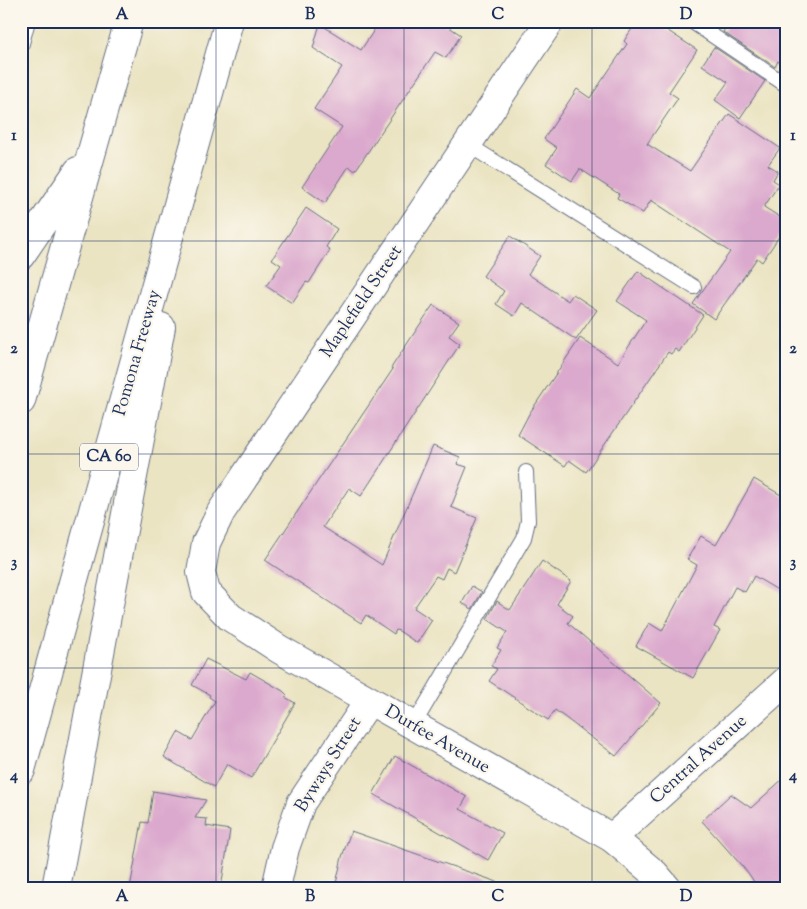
<svg xmlns="http://www.w3.org/2000/svg" width="807" height="909" font-family="'Sorts Mill Goudy',serif">
<style>
.building{fill:#dba9cd}
.lines{fill:none;stroke-linecap:round;stroke-linejoin:round}
.lane-casing{stroke:#646e81;stroke-width:16}
.street-casing{stroke:#646e81;stroke-width:30}
.secondary-casing{stroke:#646e81;stroke-width:30}
.highway-casing{stroke:#646e81;stroke-width:30}
.lane{stroke:#fff;stroke-width:14}
.street{stroke:#fff;stroke-width:28}
.secondary{stroke:#fff;stroke-width:28}
.highway{stroke:#fff;stroke-width:28}
.grid{fill:none;stroke:#1b2f5e;stroke-width:1;stroke-opacity:0.55}
.labels{text-anchor:middle;dominant-baseline:central;stroke-width:4.5;stroke-linejoin:round;paint-order:stroke}
.shield{fill:#fbf7ec;stroke:#5e6b89;stroke-width:1}
.shield-label{font-size:16px;font-weight:bold;fill:#1b2f5e}
.street-label{font-size:18px;fill:#1b2f5e;stroke:#fbf7ec}
.neatline{fill:none;stroke:#1b2f5e;stroke-width:2}
.grid-label{font-size:16px;text-anchor:middle;font-weight:bold;fill:#1b2f5e}
</style>
<rect width="100%" height="100%" fill="#fbf7ec"/>
<filter id="ink" filterUnits="userSpaceOnUse"><feTurbulence type="fractalNoise" baseFrequency=".02" numOctaves="2"/><feDisplacementMap in="SourceGraphic" scale="10" xChannelSelector="R" yChannelSelector="G"/><feConvolveMatrix kernelMatrix="1 2 1 2 8 2 1 2 1" color-interpolation-filters="sRGB"/></filter>
<filter id="wash" filterUnits="userSpaceOnUse"><feTurbulence type="fractalNoise" baseFrequency=".0096" numOctaves="4" result="noise"/><feDisplacementMap in="SourceGraphic" scale="20" xChannelSelector="R" yChannelSelector="G"/><feGaussianBlur stdDeviation="1.12" result="paint"/><feColorMatrix in="noise" values="0 0 0 0 0 0 0 0 0 0 0 0 0 0 0 0 0 1.4 0 .05"/><feComposite in="paint" operator="in"/></filter>
<g filter="url(#wash)">
<rect width="100%" height="100%" fill="#ebe4c3"/>
<g id="blocks">
<path class="building" d="M380 21H440L461 35 446 58 435 52 355 171 349 166 325 203 302 187 342 127 314 109 342 67 313 48 320 24 361 50Z
M637 21H653L697 50 669 92 678 98 647 144 690 171 729 114 780 148 768 165 778 171 773 180 779 184 764 207 786 221V226L762 262 757 258 714 319 693 304 730 252 651 200 643 213 617 198 619 194 580 169 572 181 546 164 557 148 544 139 577 89 590 98 627 44 624 41Z
M730 21H786V66L778 61 775 67 723 32Z
M714 47 765 81 740 118 715 100 728 82 702 65Z
M306 208 337 229 326 247 330 250 309 283 306 282 292 303 266 286 281 265 272 259Z
M510 236 540 256 528 274 568 301 573 294 597 310 576 340 522 303 514 316 496 304 504 291 483 276Z
M638 271 703 315 679 352 675 349 671 354 668 352 586 472 569 460 565 466 518 435 529 414 580 338 618 363 646 320 617 301Z
M433 305 459 322 449 336 460 344 361 496 349 488 323 527 382 565 433 446 460 457 457 464 467 467 451 507 477 518 454 572 447 568 442 579 436 576 414 608 432 620 417 643 399 631 396 630 394 634 366 615 361 623 265 560 393 369 391 368Z
M754 479 786 498V595L754 576 745 592 735 587 714 627 720 630 693 678 636 646 649 623 662 631 697 565 687 559 701 536 716 545Z
M542 561 571 581 557 604 573 616 568 623 661 703 616 756 555 710 548 720 489 681 497 669 491 666 501 650 497 648 507 632 487 619 497 601 510 610Z
M472 586 482 592 472 609 462 603Z
M206 659 246 679 250 672 283 691 287 695 285 697 295 703 251 778 227 764 214 787 164 757 178 732 192 740 215 701 209 697 210 695 192 685Z
M395 756 467 797 460 809 503 833 488 860 373 794Z
M786 776V888H758L749 874 702 821 731 794 751 808Z
M153 791 206 800 195 818 207 819 206 826 230 830 221 888H130L142 822 148 823Z
M351 831 503 884 502 888H335L342 857Z"/>
</g>
</g>
<g filter="url(#ink)">
<use href="#blocks" fill-opacity="0" stroke="#646e81" stroke-width="1"/>
<g class="lines">
<defs>
<path id="lane" d="M691 21 786 85
M21 47 28 21
M467 144 694 287
M413 726 524 538 528 521 526 472"/>
<path id="street" d="M550 21 221 512 206 543 201 572 206 592 230 617 279 649 612 838
M276 888 285 848 301 803 369 701"/>
<path id="secondary" d="M667 888 655 874 612 838 786 681"/>
<path id="highway" d="M21 255 78 171
M21 401 129 21
M21 770 229 21
M56 888 161 327"/>
</defs>
<use href="#lane" class="lane-casing"/>
<use href="#street" class="street-casing"/>
<use href="#secondary" class="secondary-casing"/>
<use href="#highway" class="highway-casing"/>
<use href="#lane" class="lane"/>
<use href="#street" class="street"/>
<use href="#secondary" class="secondary"/>
<use href="#highway" class="highway"/>
</g>
</g>
<path class="grid" d="M216 21V888M404 21V888M592 21V888M21 241H786M21 454H786M21 668H786"/>
<g class="labels">
<rect class="shield" x="80" y="443.5" width="58" height="27" rx="4"/>
<g class="shield-label">
<text x="109" y="457">CA 60</text>
</g>
<g class="street-label">
<text transform="translate(362 302) rotate(-56)">Maplefield Street</text>
<text transform="translate(138 353) rotate(-74)">Pomona Freeway</text>
<text transform="translate(437 740) rotate(30)">Durfee Avenue</text>
<text transform="translate(699 760) rotate(-42)">Central Avenue</text>
<text transform="translate(329 765) rotate(-58)">Byways Street</text>
</g>
</g>
<rect width="807" height="909" fill="none" stroke="#fbf7ec" stroke-width="55"/>
<rect x="28" y="28" width="752" height="854" class="neatline"/>
<g class="grid-label">
<text x="122" y="19">A</text>
<text x="310" y="19">B</text>
<text x="498" y="19">C</text>
<text x="686" y="19">D</text>
<text x="14" y="140">1</text>
<text x="793" y="140">1</text>
<text x="14" y="353">2</text>
<text x="793" y="353">2</text>
<text x="14" y="567">3</text>
<text x="793" y="567">3</text>
<text x="14" y="780">4</text>
<text x="793" y="780">4</text>
<text x="122" y="901">A</text>
<text x="310" y="901">B</text>
<text x="498" y="901">C</text>
<text x="686" y="901">D</text>
</g>
</svg>
